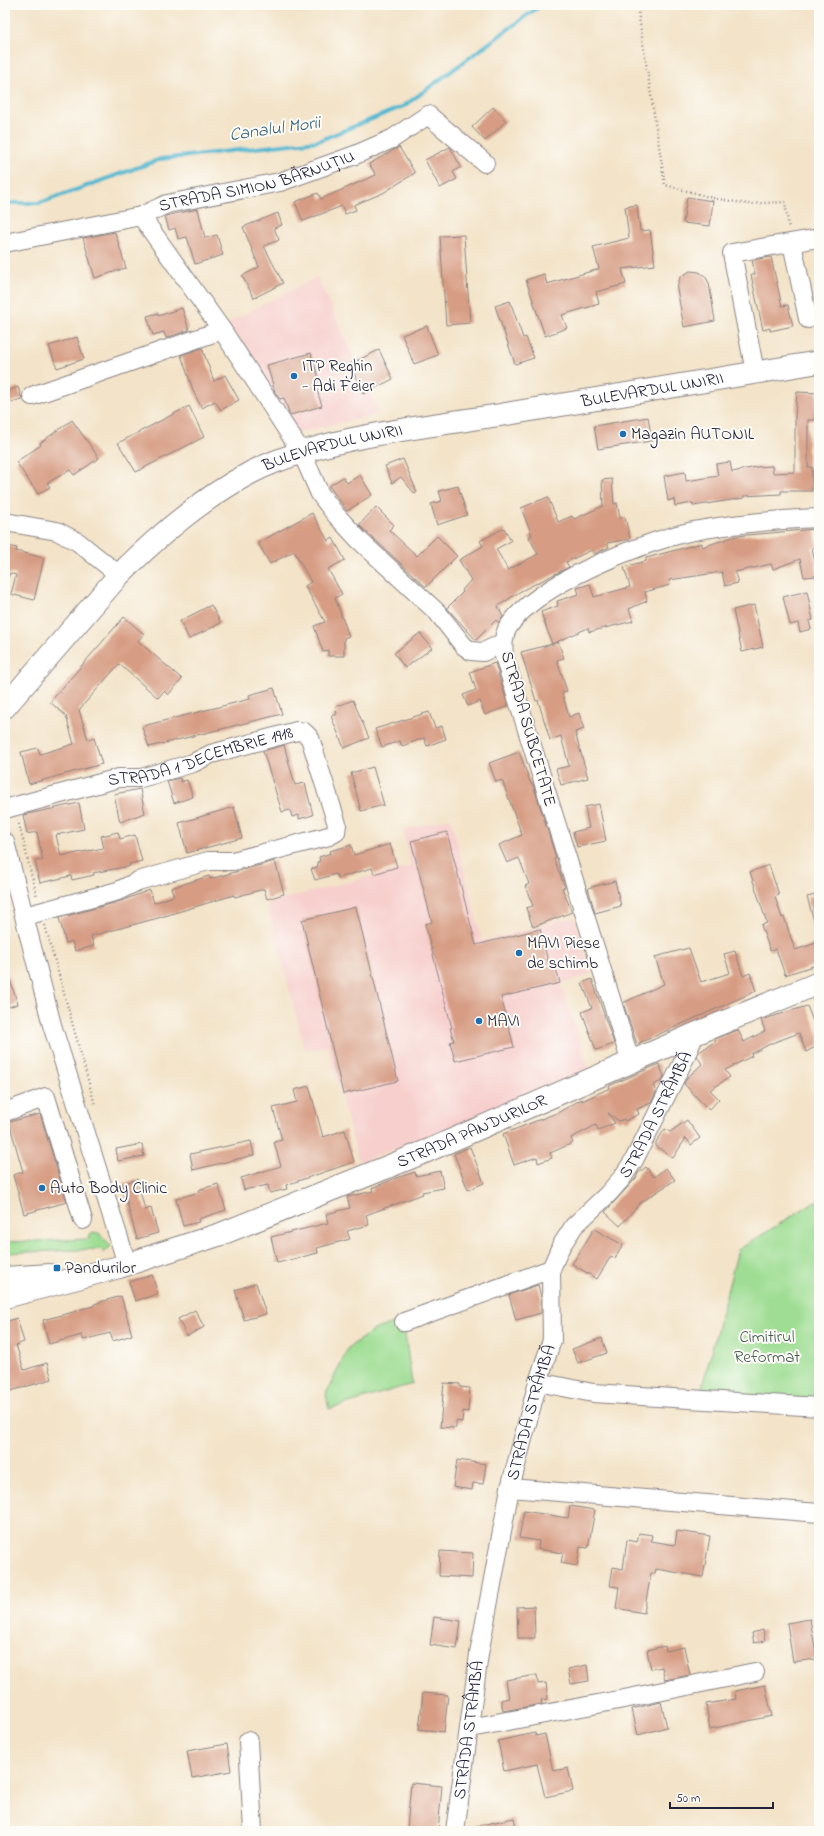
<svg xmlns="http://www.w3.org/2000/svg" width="824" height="1836" font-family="'Indie Flower',sans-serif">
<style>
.built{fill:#f7d0ce}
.green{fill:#9edd93;stroke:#608067}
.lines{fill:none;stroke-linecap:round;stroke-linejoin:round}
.stream{stroke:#51b8d0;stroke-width:4}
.building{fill:#d79d84}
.minor-casing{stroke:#8a8282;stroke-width:20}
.major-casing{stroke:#8a8282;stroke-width:24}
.highway-casing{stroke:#8a8282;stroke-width:24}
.path{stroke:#8a8282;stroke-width:2.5;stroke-dasharray:1 3;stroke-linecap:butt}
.minor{stroke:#fff;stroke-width:18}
.major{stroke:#fff;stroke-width:22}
.highway{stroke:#fff;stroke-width:22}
.poi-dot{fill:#1f6fb2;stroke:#fdfcf7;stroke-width:1.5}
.labels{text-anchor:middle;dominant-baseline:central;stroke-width:4;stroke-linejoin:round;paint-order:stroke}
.street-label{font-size:17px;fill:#22223b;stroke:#fdfcf7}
.poi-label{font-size:17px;fill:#22223b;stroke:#fdfcf7;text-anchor:start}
.park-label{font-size:17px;fill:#475a55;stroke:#fdfcf7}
.water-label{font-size:18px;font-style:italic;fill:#355e77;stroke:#fdfcf7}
</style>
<rect width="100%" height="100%" fill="#fdfcf7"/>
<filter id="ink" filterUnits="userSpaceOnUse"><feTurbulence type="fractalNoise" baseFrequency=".025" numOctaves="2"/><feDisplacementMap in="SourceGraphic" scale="8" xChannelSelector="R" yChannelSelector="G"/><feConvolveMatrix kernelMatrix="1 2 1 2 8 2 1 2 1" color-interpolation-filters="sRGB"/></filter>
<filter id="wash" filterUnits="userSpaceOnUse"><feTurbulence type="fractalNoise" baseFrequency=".012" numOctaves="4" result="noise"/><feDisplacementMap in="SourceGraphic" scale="16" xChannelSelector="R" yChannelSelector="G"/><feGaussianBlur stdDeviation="0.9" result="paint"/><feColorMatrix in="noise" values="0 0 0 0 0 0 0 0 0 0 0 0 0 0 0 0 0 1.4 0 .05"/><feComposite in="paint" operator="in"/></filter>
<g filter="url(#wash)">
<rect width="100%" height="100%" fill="#f3e3c8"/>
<path class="built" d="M317 277 380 414 296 433 227 323Z
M451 818 482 941 574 917 591 974 561 984 589 1069 490 1112 359 1163 328 1046 305 1050 267 903 411 866 403 830Z"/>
<path class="green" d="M819 1201V1403L700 1395 738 1250 814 1202Z
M99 1233 111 1246 104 1253 100 1249 5 1253V1237L7 1242 89 1239V1234Z
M403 1319 412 1384 329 1409 326 1394 348 1348 374 1330Z"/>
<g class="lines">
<path class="stream" d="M5 203H40L161 159 318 141 404 106 541 5"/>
</g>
<g id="blocks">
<path class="building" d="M493 107 506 121 485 141 472 127Z
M399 147 415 173 383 193 354 205 356 210 345 214 342 206 303 221 295 202 318 193 321 199 376 175 369 164Z
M450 147 461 167 453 172 457 179 440 188 425 160Z
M687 197 713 201 710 226 683 223Z
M637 205 640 231 650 230 655 265 622 269 626 284 596 292 599 304 562 315 567 328 545 336 526 280 544 274 547 284 599 269 593 247 629 238 625 207Z
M198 209 205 238 217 235 223 255 195 264 187 237 178 239 175 228 169 230 165 216Z
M278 213 282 225 274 228 279 240 264 246 283 283 254 298 242 276 259 267 243 227Z
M115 232 126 268 95 278 83 238Z
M464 235 470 323 446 325 440 236Z
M771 257 782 306 788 305 793 326 770 331V328L763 330 751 275 755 274 752 260Z
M690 271 699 272 705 276 709 283 715 321 684 327 677 289 680 277Z
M510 301 523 338 526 337 534 358 515 364 495 306Z
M182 308 189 330 166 338 164 332 153 335 147 316 158 313V316Z
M427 326 438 355 414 364 402 335Z
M77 337 84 359 57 368 49 346Z
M202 348 214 381 225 375 239 400 221 410 215 401 202 408 194 393 181 355Z
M379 350 393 379 363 394 350 364Z
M311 353 321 386 316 387 322 406 290 415 284 398 280 399 275 392 267 365Z
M18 387 22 399 5 404V392Z
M797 392 817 393 815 420H808V467H812V491H781V494L744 496V498L693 506V503L675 506 674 499 668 501 664 476 685 472 686 481 718 476 716 464 730 462 732 472 756 467 772 466 773 473 795 472V418Z
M189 406 204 437 136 472 118 443Z
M648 417 652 441 598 449 594 426Z
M72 420 99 458 74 475 70 470 47 483 50 487 38 494 16 462 41 445 40 443Z
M403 459 417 492 414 493 401 477 392 483 385 466Z
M360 475 372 495 347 511 329 486 343 477 347 483Z
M612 479 614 504 617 503 620 518 625 517 630 539 607 543 609 547 594 554 592 550 566 562 569 567 521 591 498 606 503 617 499 623 496 620 476 640 447 608 463 592 462 590 471 580 459 560 483 546 480 541 504 528 511 541 496 549 508 570 538 554 529 537 532 535 521 508 548 497 558 522 572 516 574 519 603 506 602 480Z
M458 486 467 515 437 525 431 504 442 501 439 491Z
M376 507 394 525 389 530 417 556 437 536 457 556 426 587 359 525Z
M312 513 328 541 333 538 345 560 328 569 342 594 335 598 349 636 344 638V656H328V650L323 652 314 626 325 622 305 586 311 582 294 551 270 564 258 543Z
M815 529 817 547 812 548 818 576 804 577 800 559 773 569 771 564 735 572 738 583 725 586 722 572 669 580 670 585 645 592 647 601 629 609 633 621 589 632 588 628 552 644 558 642 564 658 557 660 567 691 562 693 569 717 579 713 584 729 575 732 588 778 561 785 556 769 569 766 561 736 550 740 538 700 536 701 521 652 552 644 541 612 558 606 557 601 579 594 577 588 590 584 594 597 630 587 624 567 646 561V558L702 543V547L736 536Z
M5 545 17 548 16 551 44 558 34 600 11 594 16 575 10 573 8 578H5Z
M807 591 813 620 809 621 811 629 800 632 798 623 790 625 783 597Z
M211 605 221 623 189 639 180 621Z
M754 605 763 647 742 652 733 610Z
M124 617 144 634 138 641 182 679 168 695 164 691 158 698 119 664 79 710 88 740 94 738 102 764 29 784 21 752 38 748 40 754 74 744 66 716 50 702Z
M420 633 432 648 405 668 394 653Z
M495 663 508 706 485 715 480 701 468 706 463 695 476 690 470 672Z
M274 688 282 714 149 747 142 727 147 725 250 699 249 695Z
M353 700 369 738 344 748 331 716 337 714 335 707Z
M429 712 435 728 442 726 446 739 427 746 424 738 402 746 400 741 382 747 375 729Z
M284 745 295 785 305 783 313 815 299 819V815L292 817 290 810 282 812 263 751Z
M519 752 531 784H533L556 858 554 859 565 887 562 888 572 912 533 927 526 908 533 906 525 886 529 884 519 858 507 863 499 845 522 835 502 780 496 782 489 763Z
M373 767 384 805 361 811 351 773Z
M180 778 181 782 187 780 193 797 174 803 167 781Z
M140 789 145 813 120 822 114 794Z
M79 803 84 829 56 835 61 856 104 848 101 836 118 832 120 839 135 835 142 861 129 864 130 866 93 873 94 875 72 880 71 876 40 883 35 861 43 860 37 832 27 834 23 815Z
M599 804 606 841 577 847 573 832 589 828 585 807Z
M234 807 242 838 187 853 179 823Z
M447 832 476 945 540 929 549 966 555 965 560 983 501 997 514 1047 455 1061 450 1042 454 1041 450 1028H452L425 924 432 922 411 841Z
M390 844 397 867 374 874 372 868 338 878 336 874 315 880 311 869 318 867 317 862 320 861 319 857 331 853 330 851 351 845 354 855Z
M275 861 284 894 267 899 264 889 235 897 234 895 158 918 91 936 94 946 75 951 72 941 66 943 59 918 121 901 150 890 154 903 174 896 171 888 209 876 210 879Z
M769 865 779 895 775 897 782 918 784 917 795 950 819 942V964L785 975 776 949 770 951 761 925 767 923 750 872Z
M615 881 621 906 595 913 588 888Z
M819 894V927L816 928 807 897Z
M356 907 398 1081 343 1094 302 920Z
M689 948 701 982 730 973 724 954 735 951 743 976 750 973 756 991 637 1044 623 1003 664 984 655 957Z
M5 972H7L18 1004 5 1008Z
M592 979 614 1044 596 1050 582 1012 592 1008 582 983Z
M807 1006 819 1036V1045L806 1052 799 1033 772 1043 751 1054 752 1056 725 1070 730 1077 710 1090 719 1099 709 1110 684 1084 687 1078 702 1064 697 1056 699 1052 716 1041 715 1039 738 1030 744 1042 765 1031 761 1020Z
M659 1064 664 1076 662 1081 653 1085 656 1092 651 1103 637 1109 639 1114 625 1121 624 1119 619 1121 608 1113 615 1123 598 1130 596 1125 571 1138 573 1143 550 1153 552 1158 538 1163 537 1157 514 1165 503 1134 559 1112 582 1099V1101L610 1088 609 1086Z
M309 1086 323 1137 345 1130 354 1162 286 1185 287 1189 270 1193 268 1185 244 1190 241 1178 281 1166 274 1142 282 1140 273 1108 297 1102 294 1090Z
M40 1114 67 1202 24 1214 13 1175 23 1172 9 1122Z
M687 1120 700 1138 691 1145 686 1138 673 1158 656 1146V1142L665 1129 670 1132Z
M251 1141 254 1155 193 1170 190 1154Z
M142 1144 144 1156 118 1161 116 1149Z
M470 1147 484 1183 468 1190 454 1154Z
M646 1167 654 1177 666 1168 675 1180 640 1203 620 1226 605 1212 636 1178 638 1173Z
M440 1171 444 1188 422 1192 423 1194 366 1215 369 1225 347 1231 350 1239 317 1248 318 1253 277 1263 271 1237 328 1223 326 1214 350 1208 347 1197 373 1191 372 1188 396 1178 415 1172 416 1176Z
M137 1179 145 1210 151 1208 158 1233 137 1239 122 1184Z
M218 1184 226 1210 198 1219 199 1222 183 1226 176 1199 199 1192 198 1190Z
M594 1229 623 1245 615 1258 611 1256 597 1279 572 1264Z
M152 1275 158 1294 135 1301 129 1282Z
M256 1283 266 1314 244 1320 235 1290Z
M538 1285 541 1297V1313L516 1320 509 1295Z
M121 1296 132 1335 113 1341 110 1333 83 1340 82 1335 49 1344 43 1320 77 1311V1310L94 1306V1304Z
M195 1310 204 1327 187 1336 178 1319Z
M8 1318V1321L17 1318 24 1342 16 1345 24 1370 47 1363 52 1379 11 1391 5 1372V1319Z
M602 1338 607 1353 578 1363 572 1349Z
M444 1383 460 1384V1387L470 1388 468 1412 463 1411 462 1422 456 1421V1428L440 1427Z
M457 1460 486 1464 483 1484 473 1483 472 1490 453 1487Z
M570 1506 595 1510 588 1548 580 1547 577 1566 561 1563 563 1553 538 1549 539 1541 519 1538 524 1511 568 1518Z
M677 1531 710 1536 703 1577 656 1569 655 1574 651 1573 644 1613 616 1608 619 1587 610 1586 613 1567 623 1569 627 1540 637 1542 639 1533 652 1535 651 1541 675 1545Z
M440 1551 473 1553 472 1578 439 1576Z
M534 1606 535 1638H518L517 1607Z
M434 1617 461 1621 457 1649 430 1645Z
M810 1619 817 1659 793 1662 787 1623Z
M763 1630 765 1641 754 1643 752 1633Z
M665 1646 666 1651 684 1647 690 1675 665 1680 662 1667 651 1669 647 1650Z
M587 1665 589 1681 571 1684 568 1669Z
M537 1675 538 1684 546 1683 548 1699 541 1700 542 1704 503 1711 501 1700 509 1698 506 1680Z
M765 1685 772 1716 710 1729 706 1704 736 1699 735 1691Z
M423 1693 448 1695 444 1732 419 1729Z
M661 1702 667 1727 638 1735 632 1709Z
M535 1733 536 1736 545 1734 553 1771 568 1768 573 1791 545 1797 537 1764 504 1771 498 1741Z
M227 1744 231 1771 192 1778 187 1751Z
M411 1783 442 1786 438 1831 407 1828Z
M514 1818 517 1831H476V1826Z"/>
</g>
</g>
<g filter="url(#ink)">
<use href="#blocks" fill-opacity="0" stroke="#8a8282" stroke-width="1"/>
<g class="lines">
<defs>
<g id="minor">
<path d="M141 216 222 330 302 453 320 494 336 515 359 540 438 613 464 646 471 651 483 652 503 643"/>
<path id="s1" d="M5 243 141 216 167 204 280 182 355 155 392 139 428 115 485 163"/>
<path d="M792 243 808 319"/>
<path d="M755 372 732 253 819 238"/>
<path d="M32 396 222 330"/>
<path d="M5 522 57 531 78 542 119 575"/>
<path id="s2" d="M5 809 119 778H141L193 763 211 754 297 731 304 732 310 738 337 824 336 832 329 836 233 861H208L138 881 118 891 25 916"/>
<path d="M5 842 52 1025 127 1264"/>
<path d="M631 1063 504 656C503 647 503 637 507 629 533 585 640 543 689 532 732 523 776 520 819 518"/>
<path d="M5 1112 46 1097 83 1220"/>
<path d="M404 1322 551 1269"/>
<path d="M538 1382 593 1393 819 1407"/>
<path d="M510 1488 819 1513"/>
<path d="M470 1728 624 1699 755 1672"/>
<path d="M248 1741 253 1831"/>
<path id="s3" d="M455 1831 479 1654 510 1488 538 1382 552 1340 551 1269 561 1246 574 1226 608 1194 622 1178 634 1160 684 1060 695 1034"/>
</g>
<g id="major">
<path id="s4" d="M5 707 119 575C159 535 202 498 252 472 322 437 423 427 500 415 607 398 713 379 819 362"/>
</g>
<g id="highway">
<path d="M5 1278 50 1275"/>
<path id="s5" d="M5 1297 119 1267 221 1234 427 1151 695 1034 819 983"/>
</g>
</defs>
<use href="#minor" class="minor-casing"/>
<use href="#major" class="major-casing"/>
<use href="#highway" class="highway-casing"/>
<path class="path" d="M637 5 665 185 713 198 748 204 785 202 789 229
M18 820 37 897
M45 925 95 1105"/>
<use href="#minor" class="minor"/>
<use href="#major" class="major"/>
<use href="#highway" class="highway"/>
</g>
</g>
<g class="poi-dot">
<circle cx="294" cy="376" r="4"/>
<circle cx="623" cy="434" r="4"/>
<circle cx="519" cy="953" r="4"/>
<circle cx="479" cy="1021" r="4"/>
<circle cx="42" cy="1188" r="4"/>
<rect x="53" y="1264" width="8" height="8" rx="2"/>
</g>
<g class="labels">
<g class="street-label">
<text stroke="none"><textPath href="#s1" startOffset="260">STRADA SIMION BĂRNUȚIU</textPath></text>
<text stroke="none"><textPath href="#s4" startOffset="753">BULEVARDUL UNIRII</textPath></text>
<text stroke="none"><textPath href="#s4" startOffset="428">BULEVARDUL UNIRII</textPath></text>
<text transform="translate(528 729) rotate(74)">STRADA SUBCETATE</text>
<text stroke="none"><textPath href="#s2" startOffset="203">STRADA 1 DECEMBRIE 1918</textPath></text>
<text stroke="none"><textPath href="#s3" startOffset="761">STRADA STRÂMBĂ</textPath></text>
<text stroke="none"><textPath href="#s5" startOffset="496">STRADA PANDURILOR</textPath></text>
<text stroke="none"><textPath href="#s3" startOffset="426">STRADA STRÂMBĂ</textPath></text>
<text stroke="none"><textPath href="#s3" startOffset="102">STRADA STRÂMBĂ</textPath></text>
</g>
<g class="poi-label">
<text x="302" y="366">ITP Reghin<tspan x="302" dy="20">- Adi Feier</tspan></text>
<text x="631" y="434">Magazin AUTONIL</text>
<text x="527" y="943">MAVI Piese<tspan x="527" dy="20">de schimb</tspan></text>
<text x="487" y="1021">MAVI</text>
<text x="50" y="1188">Auto Body Clinic</text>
<text x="65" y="1268">Pandurilor</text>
</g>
<g class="park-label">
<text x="767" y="1337">Cimitirul<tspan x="767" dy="20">Reformat</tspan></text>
</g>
<g class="water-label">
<text transform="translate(275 130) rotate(-8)">Canalul Morii</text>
</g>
</g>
<rect width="824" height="1836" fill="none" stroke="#fdfcf7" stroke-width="20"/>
<path d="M670 1802v6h103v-6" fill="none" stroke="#22223b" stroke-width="2"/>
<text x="676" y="1802" font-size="12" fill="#22223b" stroke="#fdfcf7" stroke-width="3" paint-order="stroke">50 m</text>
</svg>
